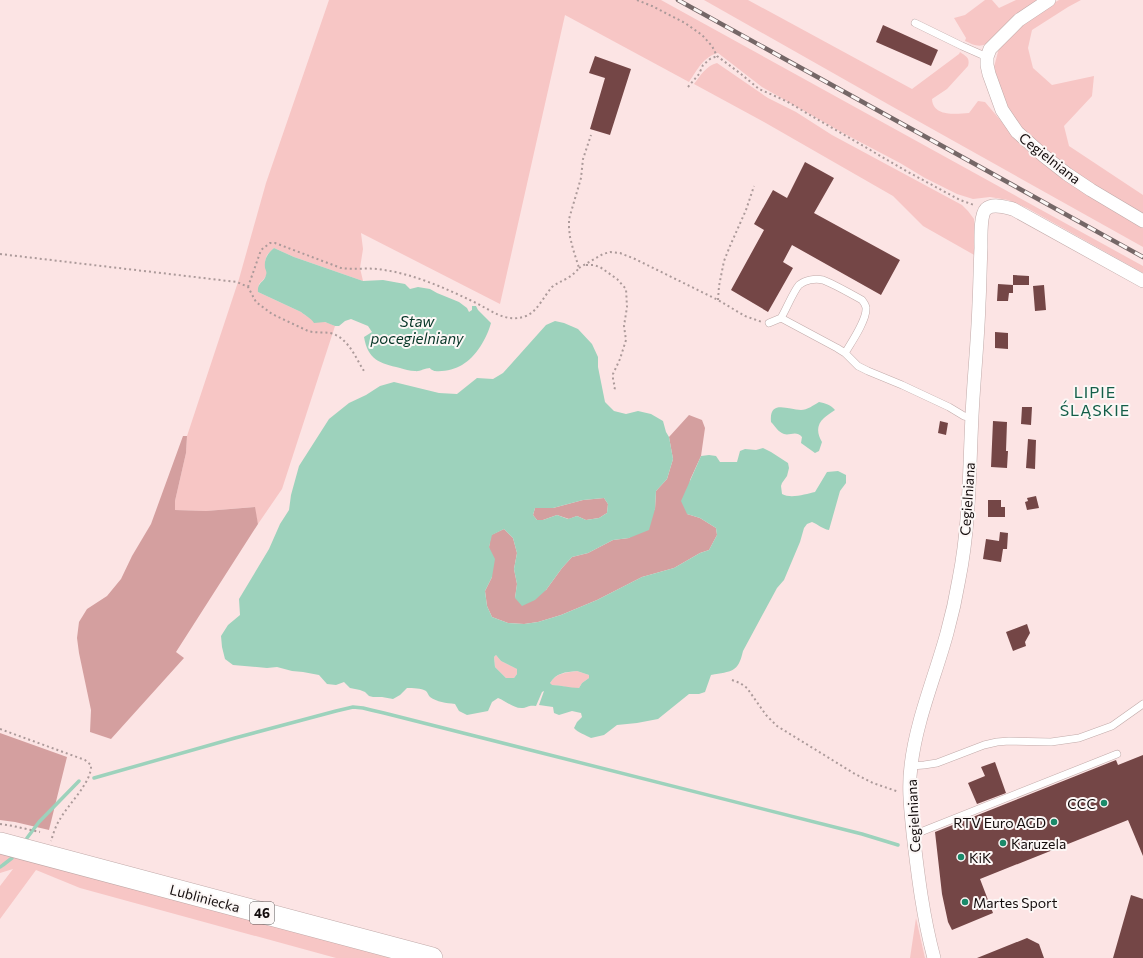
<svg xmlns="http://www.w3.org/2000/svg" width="1143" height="958" font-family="Commissioner,sans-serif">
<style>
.green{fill:#f7c6c5}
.forest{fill:#d49f9f}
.water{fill:#9dd2bc;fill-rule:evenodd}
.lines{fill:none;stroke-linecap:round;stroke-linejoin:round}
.stream{stroke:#9dd2bc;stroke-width:3.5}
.building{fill:#744646}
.service-casing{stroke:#c1aaa9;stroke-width:8}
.minor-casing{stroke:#c1aaa9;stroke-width:14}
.primary-casing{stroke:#c1aaa9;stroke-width:22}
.path{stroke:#ac9a9a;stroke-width:2;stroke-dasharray:2 3;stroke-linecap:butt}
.service{stroke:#fff;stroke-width:7}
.minor{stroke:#fff;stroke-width:13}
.primary{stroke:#fff;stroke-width:21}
.rail-casing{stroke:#756767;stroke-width:4.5}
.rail{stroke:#fcf7f6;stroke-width:3;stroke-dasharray:9;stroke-linecap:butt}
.poi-dot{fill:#1a8a6a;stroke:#fcf7f6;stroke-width:1.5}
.labels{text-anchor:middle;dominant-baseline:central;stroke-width:4;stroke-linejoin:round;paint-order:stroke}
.shield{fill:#fcf7f6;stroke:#595252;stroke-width:1}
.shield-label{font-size:13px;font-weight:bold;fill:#130c0c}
.street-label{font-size:14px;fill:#130c0c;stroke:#fcf7f6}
.poi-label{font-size:14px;fill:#130c0c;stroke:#fcf7f6;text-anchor:start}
.water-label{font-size:15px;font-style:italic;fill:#063627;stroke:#fcf7f6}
.quarter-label{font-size:16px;letter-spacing:1px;fill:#135e48;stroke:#fcf7f6}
</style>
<rect width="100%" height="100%" fill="#fce4e4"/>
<path class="green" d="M329 0H661L1143 266V273L1027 208 1008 200 990 197 973 199 957 194 925 178 900 163 843 133 762 87 718 53C703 57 698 69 689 82L565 15 500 304 361 233 363 249 360 268 363 281 294 257 274 248 267 255 265 261 267 274 264 279 259 284 258 292 301 312C311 321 324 320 335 326L282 489 258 524 254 507 206 511 175 510V501L186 453 187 436 239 279 266 183Z
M704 0H748L912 89 959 54 960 52C967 57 970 58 968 66L947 89 932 99C933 117 956 114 969 113L978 101 985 102 1013 135 1143 226V247L893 107Z
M985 0H992L999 8 1016 0H1042L986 44C978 48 972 44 965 41L966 38 954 18 965 15Z
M1059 0H1081L1068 7 1032 30 1028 48 1033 68 1052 85 1094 76 1092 96 1064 126 1069 146 1143 195V214L1086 182 1027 136 1002 100 994 67 999 48 1032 16Z
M717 63 768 98 796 112 832 135 962 205 968 211 974 219 976 256 923 226 893 196 764 122 694 84C700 76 707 65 717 63Z
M496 655 501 661 517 669V674L514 678H506L495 667 494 657Z
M577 671 589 675V678L582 683 579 688H569L562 686 551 685 550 683C556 673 565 673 577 671Z
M0 851 407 958H336L80 888 36 870 0 919V886L13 869 0 873Z
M916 918 925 958H910Z"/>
<path class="forest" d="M689 415 702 420 705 428 701 456 690 480 687 514 700 518 716 528 717 535 709 550 700 553 674 568 642 577 597 600 561 615 538 622 524 624 508 623 492 617 487 606 485 591 492 577 489 547 491 535 504 529 513 538 517 553 514 569 517 584 515 598 546 590 562 568 572 557 588 553 613 540 629 538 655 509 656 491 667 479 673 459 669 437Z
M183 436H187L186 453 175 501V510L206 511 255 507 258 524 176 652 184 658 111 739 90 732 91 710 79 653 77 638 79 622 87 609 107 596 121 579 132 556 151 524Z
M604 498 608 504 607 513 599 518 586 520 577 516 569 519 557 515 543 520H537L533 515 535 508H553L583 500Z
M0 733 67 757 49 830 15 822 0 820Z"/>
<path class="water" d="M274 248 294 257 363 281 383 280 405 284 410 289 418 287 430 289 437 293 459 302 467 308 469 312 472 310V306H476L478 310 491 323C487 338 476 357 462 365 455 369 444 372 435 371 434 371 430 369 430 368 425 368 419 372 415 371 410 371 404 369 400 368 379 363 368 360 364 337L372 332 368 326 351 319 345 321 339 326H335L325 322 314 323C311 318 306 316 301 312L258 292C257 282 264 283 266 275 267 273 266 270 265 268 264 259 267 254 274 248Z
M555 321 564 323 578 329 592 344 598 357V367L605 402 614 411 626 414 638 411 651 414 663 421 666 432 669 437 673 459 667 479 656 491 655 509 649 530 629 538 613 540 588 553 572 557 562 568 546 590 535 600 522 606 515 598 517 584 514 569 517 553 513 538 504 529 492 535 489 547 495 559 492 577 485 591 487 606 492 617 508 623 524 624 538 622 561 615 597 600 642 577 674 568 700 553 709 550 717 535 716 528 700 518 687 514 681 501 701 456 709 455 716 456 720 462H737L740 451 745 449 756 450 763 448 771 452 788 463 789 468 787 476 782 483 781 486 782 494C791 499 806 494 815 492L827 472 838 471 846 475V483L840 491 829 530C822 529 818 524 812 522L807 524 804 528 800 542 784 580 777 588 743 651C738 673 732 671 711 675L705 692 699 694H689L658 719 637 723 617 725 604 735 591 738C586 735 578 733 574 728L577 722 582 717 581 713 572 711 559 715 554 713 553 707 539 705 544 691 542 692 536 706C528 705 529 707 523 708 514 709 506 701 498 698L492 702 488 711 467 715 459 711 455 704C446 703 437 702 430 697 428 695 428 693 426 691 421 688 413 688 407 688L400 695 393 699 382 697H373L369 696 365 692 360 690 350 688 344 682 336 685 327 684 319 675 303 672 292 671 277 667 267 668 233 665 225 659 222 647 221 636 228 625 240 615 239 599 269 549 280 524 289 510 291 495 299 466 329 419 349 403 366 395 380 386 394 382 439 393 457 394 477 378 493 379 503 373 546 325ZM604 498 608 504 607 513 599 518 586 520 577 516 568 519 557 515 543 520H537L533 515 535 508H553L583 500ZM496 655 501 661 517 669V674L514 678H506L495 667 494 657ZM577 671 589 675V678L582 683 579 688C569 688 561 685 552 685L550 683C556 673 565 672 577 671Z
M819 402C825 403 831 405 835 410 831 413 827 415 824 418 816 425 817 434 822 442L819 451 815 453 801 443 802 437C796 430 790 436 784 434 778 432 775 426 771 422 769 399 788 410 801 410 807 410 814 405 819 402Z"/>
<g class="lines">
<path class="stream" d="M94 778 235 738 336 711 353 707 363 708 371 710 384 713 862 834 898 845
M27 838 39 822 79 781
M0 867 3 865 12 858"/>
</g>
<path class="building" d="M883 25 938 50 931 66 876 42Z
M595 56 631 69 610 135 590 129 605 78 589 73Z
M805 162 834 178 814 213 900 260 881 295 792 245 783 262 793 268 768 312 731 290 764 230 754 224 773 190 787 198Z
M1013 275 1029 276V285H1013Z
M998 284 1013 285V293H1009L1008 301H997Z
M1044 285 1046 310 1035 311 1033 286Z
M995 332 1008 333V349L995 348Z
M1022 407H1032L1031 425 1021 424Z
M940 421 948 423 946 435 938 433Z
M993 421 1007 422 1006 451H1008L1007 468 991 467Z
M1028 439 1036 440 1035 469 1026 468Z
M1036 496 1039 508 1027 510 1025 502 1028 501 1027 498Z
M988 500H1001V507H1005V517H988Z
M1000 532 1008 533 1007 549H1003L1001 562 983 559 986 539 999 541Z
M1027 624 1030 633 1025 642 1026 646 1013 651 1006 632Z
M1143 755V856L1128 820 980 879 993 913 952 930 948 922 942 894 935 832 1116 760 1118 765Z
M995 762 1006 793 977 804 968 783 985 776 981 767Z
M1131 895 1143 899V958H1113Z
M1027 938 1039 944 1044 958H977Z"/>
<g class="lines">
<defs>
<path id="service" d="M915 23 962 46 987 57
M781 318C786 310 793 292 799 285 805 280 815 278 823 280 834 284 851 294 862 300 864 303 866 305 866 308 867 320 851 343 845 353
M769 323 781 318 837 348 845 353 858 366 868 371 902 385 949 407 964 416 972 418
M911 766 924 765 937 763 984 745 997 742 1009 741 1051 742 1079 738 1112 726 1143 704
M913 835 1117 754"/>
<path id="minor" d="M1049 0 1019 20 990 49 987 57V65L989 74 1002 110 1017 132 1044 156 1067 174 1091 190 1143 221
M934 958C923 917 918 876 913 833 911 811 908 789 911 766 916 721 935 677 947 633 952 615 956 597 959 579 971 519 969 458 973 398 975 366 978 335 979 303 980 285 980 266 981 248 981 239 980 215 986 209 993 203 1005 207 1013 209L1143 281"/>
<path id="primary" d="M0 843 432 958"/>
</defs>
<use href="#service" class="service-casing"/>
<use href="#minor" class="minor-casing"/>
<use href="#primary" class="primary-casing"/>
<path class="path" d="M637 0 652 6 685 23 702 35 712 46 717 56 741 74 759 89 786 101 908 172 960 200 974 205
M688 87 699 74 703 65 710 59 717 56
M0 254 237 282 248 287 256 302 272 314 308 331C315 333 323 332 330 333 348 337 355 357 364 371
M586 265H593L600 267 617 279 626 289 627 307 624 326 626 340 620 359 613 374V380L615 387 614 392
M579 268 603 254 610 252 620 253 635 259 718 300 745 316 762 322
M248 287 261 250 270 243H275L341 268C355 270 370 267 384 270 413 274 445 288 472 301 490 309 505 324 526 316 537 312 544 296 552 287 557 283 562 281 568 278 572 275 576 272 579 268L573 249 570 237 569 228V219L581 178 583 159 591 135
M718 300 719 286 724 261 730 246 746 210 754 186
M732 680 740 683 747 688 766 715 777 726 855 774 873 783 899 792
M0 729 85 760 91 765C92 783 67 805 59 821 55 827 53 835 51 841
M0 824 13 826 40 832"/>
<use href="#service" class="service"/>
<use href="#minor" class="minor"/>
<use href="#primary" class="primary"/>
<defs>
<path id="rail" d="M678 0 1143 257"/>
</defs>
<use href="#rail" class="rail-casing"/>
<use href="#rail" class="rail"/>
</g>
<g class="poi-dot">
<circle cx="1104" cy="803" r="4"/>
<circle cx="1054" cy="822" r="4"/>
<circle cx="1003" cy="843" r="4"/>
<circle cx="961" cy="857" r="4"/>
<circle cx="965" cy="902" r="4"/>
</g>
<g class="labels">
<rect class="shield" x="250" y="902" width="24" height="22" rx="3"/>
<g class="shield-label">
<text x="262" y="913">46</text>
</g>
<g class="street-label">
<text transform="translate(1050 158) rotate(38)">Cegielniana</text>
<text transform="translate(967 499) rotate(-86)">Cegielniana</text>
<text transform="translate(913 816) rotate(-93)">Cegielniana</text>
<text transform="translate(205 898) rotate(15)">Lubliniecka</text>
</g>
<g class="poi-label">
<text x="1096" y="803" text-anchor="end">CCC</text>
<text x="1046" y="822" text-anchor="end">RTV Euro AGD</text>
<text x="1011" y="843">Karuzela</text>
<text x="969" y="857">KiK</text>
<text x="973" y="902">Martes Sport</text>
</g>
<g class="water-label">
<text x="417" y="321">Staw<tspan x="417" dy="17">pocegielniany</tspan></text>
</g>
<g class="quarter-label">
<text x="1095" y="391">LIPIE<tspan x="1095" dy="18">ŚLĄSKIE</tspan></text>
</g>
</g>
</svg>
